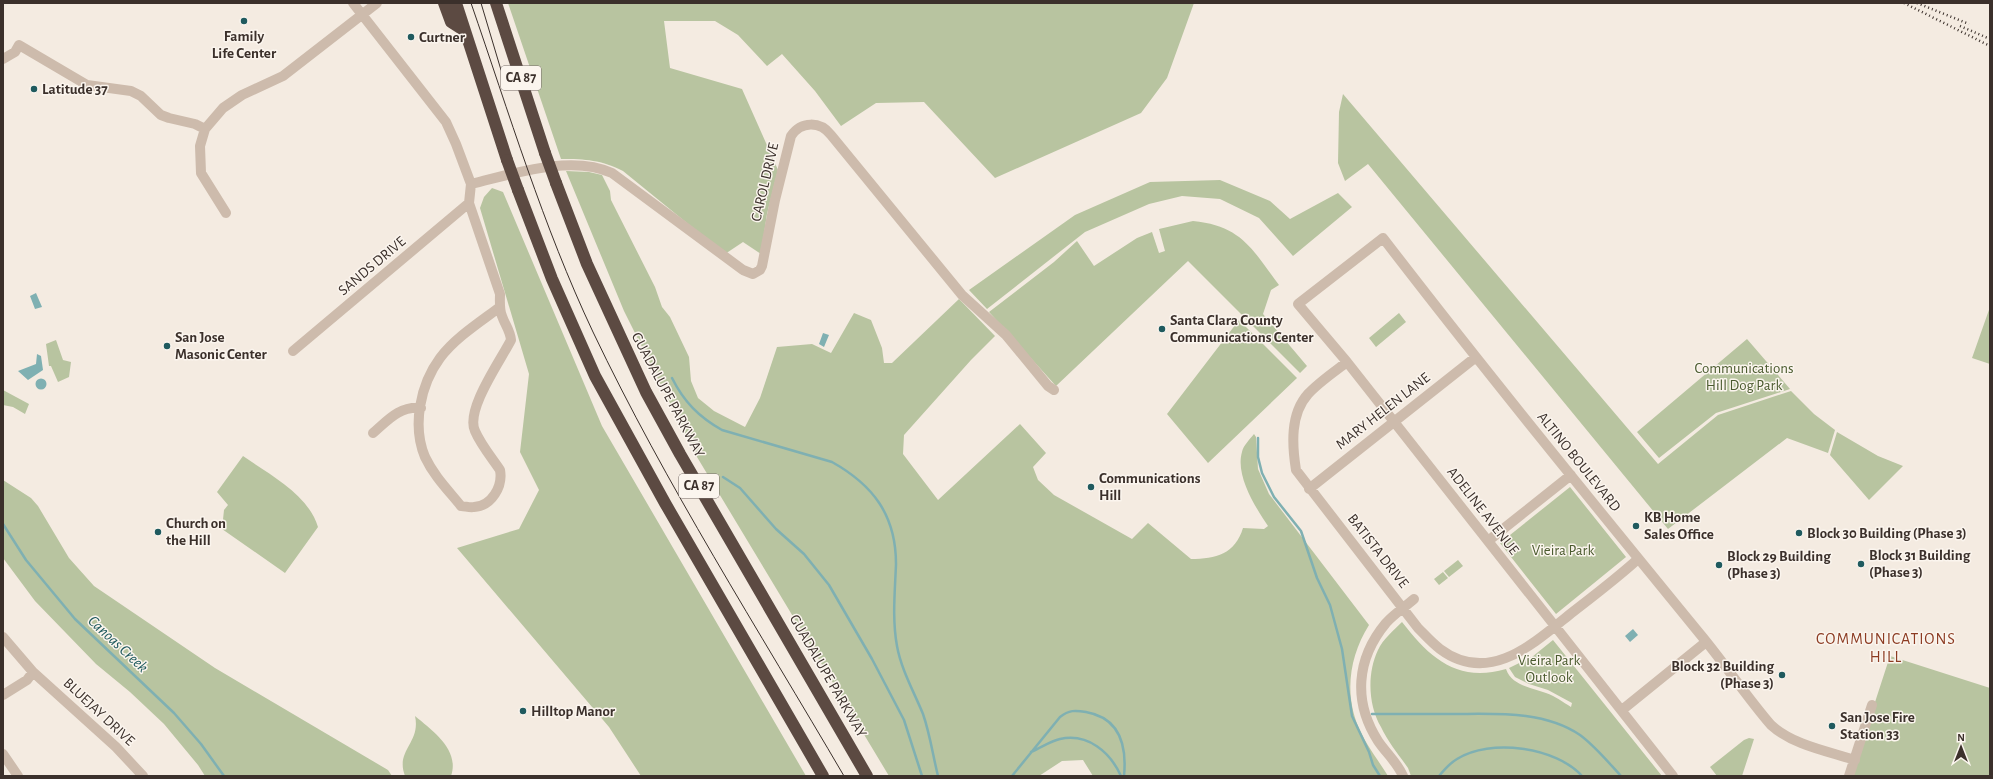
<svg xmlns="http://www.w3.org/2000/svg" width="1993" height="779" font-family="'Alegreya Sans',sans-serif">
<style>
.green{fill:#b8c4a0}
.water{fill:#7fb0b2}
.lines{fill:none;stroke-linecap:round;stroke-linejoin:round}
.stream{stroke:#7fb0b2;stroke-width:2.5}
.minor{stroke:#cdbbac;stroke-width:10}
.highway{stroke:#5c4a42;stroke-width:12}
.tram{stroke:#3b302b;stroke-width:1}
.rail{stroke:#3b302b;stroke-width:2.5;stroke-dasharray:1 3;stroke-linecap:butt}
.highway-bridge{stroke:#5c4a42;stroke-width:12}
.poi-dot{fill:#1f5a5e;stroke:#fbf5ee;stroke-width:1.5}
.labels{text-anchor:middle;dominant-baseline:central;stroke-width:3;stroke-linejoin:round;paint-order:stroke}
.shield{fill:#fbf5ee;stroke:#756b66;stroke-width:1}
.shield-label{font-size:14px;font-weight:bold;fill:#3b302b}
.poi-label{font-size:15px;font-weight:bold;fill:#3b302b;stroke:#fbf5ee;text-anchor:start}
.street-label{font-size:15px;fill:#3b302b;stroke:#fbf5ee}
.park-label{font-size:15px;fill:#4a5a2e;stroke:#fbf5ee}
.neighbourhood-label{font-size:16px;letter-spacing:1px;fill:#8c3b22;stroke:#fbf5ee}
.water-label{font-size:16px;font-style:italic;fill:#1f5a5e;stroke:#fbf5ee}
</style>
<rect width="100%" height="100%" fill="#f4ebe1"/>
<path class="green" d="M508 3H1194L1167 78 1141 113 995 178 924 102 876 103 841 126 815 91 782 54 767 66 738 35 715 21H664L670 68 742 89 778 170 767 214 761 254 743 242 725 254 623 171C601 160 586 159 561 159Z
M1343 94 1658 464 1718 415 1791 391 1814 414 1835 430 1828 453 1787 438 1668 529 1368 164 1345 181 1338 163 1339 112Z
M566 171 589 172 602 175 610 191 611 200 655 287 662 307 670 317 689 357 691 381 698 398 714 411 745 427 760 398 777 347 812 344 831 353 854 313 871 320 882 348 884 363H892L959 299 995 336 971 360 904 435 903 454 938 500 1020 424 1046 453 1033 467 1038 480 1054 495 1132 539 1148 523 1191 559C1216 559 1235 554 1243 528L1264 529 1268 526C1256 508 1235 476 1242 452 1243 446 1250 439 1254 434L1256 437 1258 469 1269 494 1369 625C1350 655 1344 692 1358 726 1365 743 1378 760 1388 776H1093L1083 760 1062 761 1039 776H889L697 457 624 311Z
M1220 180 1270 201 1290 219 1338 193 1352 207 1293 256 1259 218 1220 199 1182 196 1149 204 1085 232 987 309 969 290 1075 215 1150 182Z
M492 188 503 192 602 426 806 776H641L609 727 457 548 519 529 539 490 520 452 529 374 480 208 484 197Z
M1193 221C1242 226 1252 249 1279 285L1271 290 1263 314 1307 366 1300 373 1188 261 1056 386 989 312 1054 262 1077 241 1094 266 1137 238 1152 232 1159 253 1165 251 1159 229Z
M1990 307V364L1972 358Z
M1399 313 1406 322 1376 347 1369 338Z
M1239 320 1297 378 1208 463 1167 414Z
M1747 339 1790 389 1716 413 1659 458 1637 432Z
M56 340 63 360 71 362 69 377 58 382 51 366H49L46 344Z
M3 390 29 404 25 414 13 407 3 405Z
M1837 432 1878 456 1903 466 1869 500 1830 455Z
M243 456C270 475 308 494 318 527L285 573 222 529 224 510 228 505 217 492Z
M3 480 31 498 38 506 69 558 94 586 215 668 388 770 392 776H205L198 765 164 724 130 692 96 664 35 601 3 558Z
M1570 487 1626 557 1556 614 1500 543Z
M1458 560 1463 566 1449 577 1444 571Z
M1443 572 1448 578 1439 585 1434 579Z
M1402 622C1430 658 1457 683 1506 669 1512 686 1531 687 1546 693 1555 696 1563 702 1571 707L1572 703 1548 690 1529 684 1515 677 1509 668 1532 657 1553 640 1662 776H1411L1408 768C1399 755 1388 742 1381 727 1368 705 1367 673 1378 650 1383 639 1394 630 1402 622Z
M1890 656 1990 688V776H1851Z
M415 716C433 731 460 750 451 776H405C395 750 421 743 415 716Z
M1749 738 1754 739 1742 776H1717L1710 767 1744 740Z"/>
<path class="water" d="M36 293 42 307 35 309 30 296Z
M823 333 829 335 824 347 819 344Z
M37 354 41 356 43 370 28 380 18 371 36 364Z
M35.5 384a5.5 5.5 0 1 1 11 0a5.5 5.5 0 1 1-11 0Z
M1633 629 1638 635 1630 642 1625 636Z"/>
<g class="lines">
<path class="stream" d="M672 378C684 402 699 417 722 430L832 462C873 485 896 515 896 564 895 591 892 619 897 646 901 669 914 692 923 714 930 734 933 756 938 776
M1258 438V457L1262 473 1274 497 1301 531 1317 578 1330 605 1342 649 1352 716 1369 752 1373 765 1380 776
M723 477 740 488 776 529 804 554 829 585 872 659 904 720 922 776
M3 524 26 560 75 619 174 713 201 744 224 776
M1372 714C1399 714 1426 714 1452 714 1494 714 1543 710 1580 735 1595 746 1608 762 1621 776
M1031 752C1041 748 1050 741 1060 739 1088 733 1110 752 1121 776
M1012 776 1060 717C1069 710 1075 710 1086 712 1120 718 1127 745 1124 776
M1439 776C1444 770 1450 763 1457 759 1490 738 1556 747 1582 776"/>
<path class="minor" d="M353 3 446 122 456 144 471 184 469 203 500 294C500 301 499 309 502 316 505 325 510 330 511 340 501 360 465 410 475 431 481 445 492 458 500 470 503 486 492 506 474 507 470 508 465 506 461 506 448 490 434 476 425 457 412 426 420 385 440 358 455 338 480 322 500 307
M3 59 15 52 19 45 87 85 131 91 141 96 161 115 169 118 195 124 205 129
M471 184C513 174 571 154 612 173L743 270 753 274 760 270 762 266 775 200 791 136C801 121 820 121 831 135L962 295 1006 335 1048 386 1054 390
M226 213 201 173 200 146 205 129 223 108 242 95 283 76 377 3
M293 351 469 203
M1347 362C1334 372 1319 382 1308 394 1290 414 1292 445 1296 470L1418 628C1425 635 1432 643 1440 649 1488 685 1532 645 1569 615 1592 597 1616 579 1638 559
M373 433C388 420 399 406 421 408
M1309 489 1476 357
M1488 541 1571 475
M3 637 33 672 116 747 143 776
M3 695 27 680 33 672
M1622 710 1706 642
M3 754 18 776
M1403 776C1397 762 1386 753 1378 741 1353 702 1356 659 1386 623 1394 614 1405 607 1414 599
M1673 776 1347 362 1298 304 1383 238C1486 372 1593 503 1700 634 1725 664 1746 696 1771 725 1793 745 1827 751 1855 760
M1849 776 1872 705"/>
<path class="highway" d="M444 3 451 22 465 31
M456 3 507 160
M496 3 545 153
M556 183 587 264 646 392 680 454 867 776
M518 190 552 279 595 376 665 503 823 776"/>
<path class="tram" d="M471 3C509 113 543 226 593 332 666 485 758 629 844 776
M481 3 501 70"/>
<path class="rail" d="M1904 3 1990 46
M1917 3 1969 24
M1960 26 1990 39"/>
<path class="highway-bridge" d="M545 153 556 183
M507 160 518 190"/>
</g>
<g class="poi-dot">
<circle cx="244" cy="21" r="4"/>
<circle cx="411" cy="37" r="4"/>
<circle cx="34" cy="89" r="4"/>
<circle cx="1162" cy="329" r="4"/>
<circle cx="167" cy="346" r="4"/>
<circle cx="1091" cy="487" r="4"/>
<circle cx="1636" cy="526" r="4"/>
<circle cx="158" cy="532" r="4"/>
<circle cx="1799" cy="533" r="4"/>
<circle cx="1861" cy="564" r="4"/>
<circle cx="1719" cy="565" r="4"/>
<circle cx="1782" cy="675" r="4"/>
<circle cx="523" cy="711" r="4"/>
<circle cx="1832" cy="726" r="4"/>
</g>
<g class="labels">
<g class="shield">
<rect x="501" y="66" width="40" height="24" rx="3"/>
<rect x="679" y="474" width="40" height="24" rx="3"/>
</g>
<g class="shield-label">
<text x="521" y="78">CA 87</text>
<text x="699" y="486">CA 87</text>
</g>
<g class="poi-label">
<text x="244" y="36" text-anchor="middle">Family<tspan x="244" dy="17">Life Center</tspan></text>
<text x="419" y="37">Curtner</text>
<text x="42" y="89">Latitude 37</text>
<text x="1170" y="320">Santa Clara County<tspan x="1170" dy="17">Communications Center</tspan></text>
<text x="175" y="337">San Jose<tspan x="175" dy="17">Masonic Center</tspan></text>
<text x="1099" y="478">Communications<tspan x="1099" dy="17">Hill</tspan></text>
<text x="1644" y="517">KB Home<tspan x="1644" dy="17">Sales Office</tspan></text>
<text x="166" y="523">Church on<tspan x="166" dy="17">the Hill</tspan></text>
<text x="1807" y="533">Block 30 Building (Phase 3)</text>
<text x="1869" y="555">Block 31 Building<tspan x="1869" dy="17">(Phase 3)</tspan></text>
<text x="1727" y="556">Block 29 Building<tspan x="1727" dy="17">(Phase 3)</tspan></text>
<text x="1774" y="666" text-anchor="end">Block 32 Building<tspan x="1774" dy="17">(Phase 3)</tspan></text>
<text x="531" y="711">Hilltop Manor</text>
<text x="1840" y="717">San Jose Fire<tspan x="1840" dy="17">Station 33</tspan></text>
</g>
<g class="street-label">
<text transform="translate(765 182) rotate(-77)">CAROL DRIVE</text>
<text transform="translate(372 266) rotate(-40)">SANDS DRIVE</text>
<text transform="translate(668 395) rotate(62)">GUADALUPE PARKWAY</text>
<text transform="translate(1383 411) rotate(-38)">MARY HELEN LANE</text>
<text transform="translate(1579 462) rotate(51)">ALTINO BOULEVARD</text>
<text transform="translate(1483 511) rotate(52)">ADELINE AVENUE</text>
<text transform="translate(1378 551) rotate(52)">BATISTA DRIVE</text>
<text transform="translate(828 676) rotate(60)">GUADALUPE PARKWAY</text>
<text transform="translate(99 712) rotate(43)">BLUEJAY DRIVE</text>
</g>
<g class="park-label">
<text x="1744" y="368">Communications<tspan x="1744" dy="17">Hill Dog Park</tspan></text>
<text x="1563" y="550">Vieira Park</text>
<text x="1549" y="660">Vieira Park<tspan x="1549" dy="17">Outlook</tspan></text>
</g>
<g class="neighbourhood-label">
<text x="1886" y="639">COMMUNICATIONS<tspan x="1886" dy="18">HILL</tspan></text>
</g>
<g class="water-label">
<text transform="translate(118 644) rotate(43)">Canoas Creek</text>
</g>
</g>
<rect width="1993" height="779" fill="none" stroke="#3b302b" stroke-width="8"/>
<g transform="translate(1961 747)" stroke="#fbf5ee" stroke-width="3" paint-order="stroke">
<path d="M0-3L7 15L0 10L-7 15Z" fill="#3b302b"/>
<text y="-6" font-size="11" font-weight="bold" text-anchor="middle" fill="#3b302b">N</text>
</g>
</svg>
